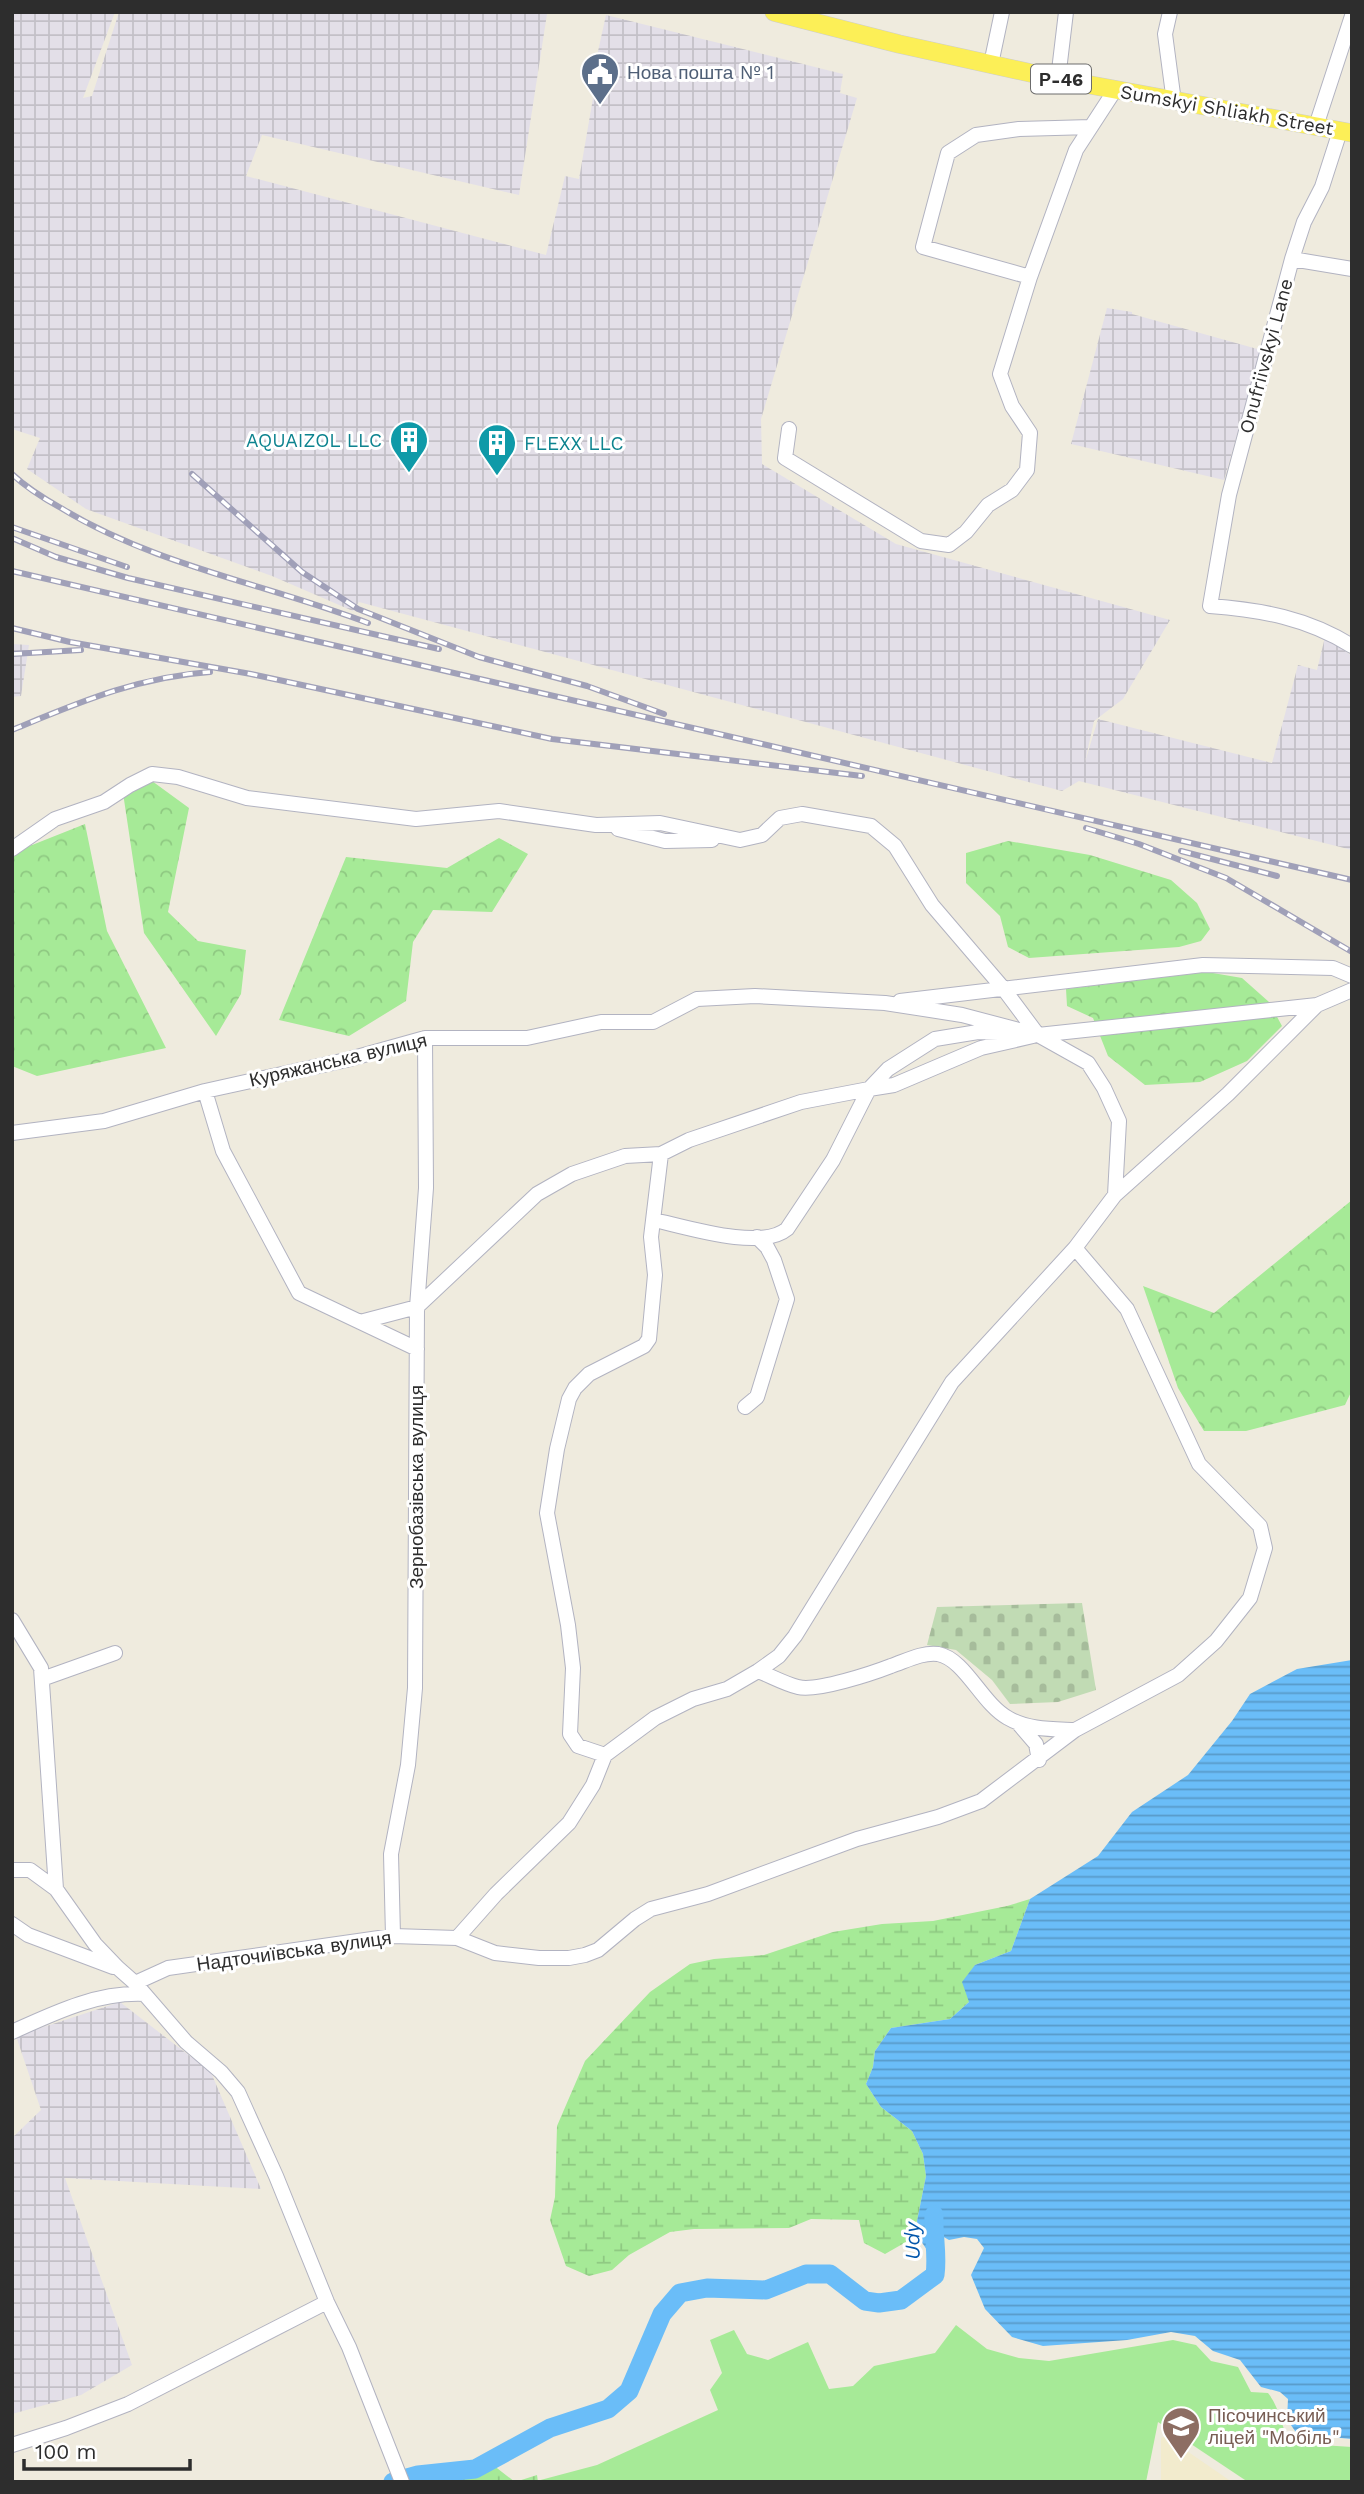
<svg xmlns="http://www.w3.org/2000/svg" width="1364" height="2494" font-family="'Work Sans',sans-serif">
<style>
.industrial{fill:url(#industrial-grid)}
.education{fill:#f2ebcd}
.grass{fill:#a6ea97}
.forest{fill:url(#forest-crowns)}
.wetland{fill:url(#wetland-marsh)}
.cemetery{fill:url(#cemetery-stones)}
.water{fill:url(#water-rules)}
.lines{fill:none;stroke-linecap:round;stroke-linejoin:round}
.river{stroke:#6abdf8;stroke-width:19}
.minor-casing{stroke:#b2b3c1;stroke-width:16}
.major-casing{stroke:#cdcdcd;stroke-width:19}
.minor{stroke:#fff;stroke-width:14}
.major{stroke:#fcef57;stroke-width:18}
.rail-casing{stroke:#a0a0b8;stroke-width:6}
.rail{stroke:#fff;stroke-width:3.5;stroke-dasharray:10;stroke-linecap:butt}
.labels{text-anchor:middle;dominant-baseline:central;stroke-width:6;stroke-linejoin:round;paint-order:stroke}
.shield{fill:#fff;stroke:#6c6c6c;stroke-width:2}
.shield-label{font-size:18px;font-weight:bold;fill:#2d2d2d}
.service-label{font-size:19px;fill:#4e5e75;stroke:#fff;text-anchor:start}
.street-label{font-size:19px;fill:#2d2d2d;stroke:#fff}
.culture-label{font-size:19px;fill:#0d838f;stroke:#fff;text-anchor:end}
.education-label{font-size:19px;fill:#785e54;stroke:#fff;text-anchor:start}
.water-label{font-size:21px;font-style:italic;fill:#0357ab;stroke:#fff}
</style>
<defs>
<pattern id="industrial-grid" width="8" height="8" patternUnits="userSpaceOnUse" patternTransform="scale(1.75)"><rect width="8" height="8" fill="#e3dfe8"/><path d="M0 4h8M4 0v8" fill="none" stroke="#c3c0c7"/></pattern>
<pattern id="forest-crowns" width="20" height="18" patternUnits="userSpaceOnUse" patternTransform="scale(1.75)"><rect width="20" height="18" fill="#a6ea97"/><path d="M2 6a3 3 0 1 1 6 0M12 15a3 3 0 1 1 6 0" fill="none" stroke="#8fc982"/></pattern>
<pattern id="wetland-marsh" width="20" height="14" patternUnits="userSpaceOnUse" patternTransform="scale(1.75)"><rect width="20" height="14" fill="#a6ea97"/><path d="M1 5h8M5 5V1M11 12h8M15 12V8" fill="none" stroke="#8fc982"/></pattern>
<pattern id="cemetery-stones" width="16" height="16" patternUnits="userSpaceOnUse" patternTransform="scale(1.75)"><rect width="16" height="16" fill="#c1dbb4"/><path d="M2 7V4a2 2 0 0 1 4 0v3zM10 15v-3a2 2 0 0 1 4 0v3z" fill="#a6bc9b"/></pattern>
<pattern id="water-rules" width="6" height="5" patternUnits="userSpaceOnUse" patternTransform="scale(1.75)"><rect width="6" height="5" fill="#6abdf8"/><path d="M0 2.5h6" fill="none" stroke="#589ac9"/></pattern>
</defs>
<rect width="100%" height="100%" fill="#efebde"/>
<path class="industrial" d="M12 12H115L83 98 92 96 119 12H543L547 14 519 195 262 135 246 176 546 255 565 176 579 179 596 81 593 74 606 15 843 74 840 93 857 98 761 419 762 464 896 544 1170 620 1123 699 1094 721 1085 762 1098 719 1272 763 1298 665 1317 670 1325 637 1352 656V850L1079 781 1062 791 359 602 353 611 272 576 86 509 27 469 40 438 12 429Z
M1107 308 1132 312V314L1261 350 1224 480 1071 444Z
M12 644 29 645 21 696 12 697Z
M120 2002 191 2057 209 2068 261 2189 65 2178 132 2365 81 2395 12 2414V2138L41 2110 16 2036Z"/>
<path class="education" d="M1165 2436 1232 2482H1161V2438Z"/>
<path class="grass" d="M956 2325 987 2349 1019 2358 1049 2361 1173 2340 1196 2345 1211 2361 1238 2367 1251 2392 1268 2393C1280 2408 1281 2426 1290 2443L1352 2447V2482H1248L1158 2422 1146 2482H533L597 2465 718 2410 710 2390 722 2373 710 2340 734 2330 747 2354 768 2360 808 2342 829 2389 853 2386 874 2366 935 2353Z"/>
<path class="forest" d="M152 781 189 808 168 912 198 941 246 950 241 994 216 1036 144 933 123 793Z
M85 824 107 931 166 1048 37 1076 12 1066V853Z
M499 838 528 854 492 912 433 910 413 942 406 1001 349 1036 279 1020 346 857 447 868Z
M1008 841 1090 855 1171 880 1197 903 1210 929 1201 941 1179 947 1029 958 1008 947 1000 916 966 883V853Z
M1207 972 1242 978 1269 1002 1282 1026 1247 1061 1200 1082 1145 1085 1108 1056 1093 1018 1067 1006 1066 989Z
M1352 1200V1390L1345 1405 1246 1431H1204L1178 1388 1143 1286 1214 1313Z"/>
<path class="wetland" d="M1030 1899 1011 1951 975 1965 969 2002 950 2019 891 2028 875 2051 873 2067 866 2084 881 2107 912 2131 923 2154 926 2176 917 2221 906 2242 885 2254 864 2243 859 2220 811 2219 789 2228 694 2229 670 2232 629 2255 612 2270 589 2276 566 2266 550 2220 555 2197 557 2126 585 2061 650 1992 690 1964 714 1959 764 1955 833 1932 882 1924 933 1921 1007 1906Z
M493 2465 515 2482 537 2475 538 2482H444L443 2480Z"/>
<path class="cemetery" d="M1082 1603 1096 1690 1058 1702 1010 1704 992 1680 956 1650 927 1645 937 1607Z"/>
<path class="water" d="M1352 1660V2439L1297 2434 1287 2419 1288 2399 1280 2392 1261 2387 1240 2360 1213 2351 1195 2336 1171 2332 1127 2340 1043 2346 1012 2337 985 2309 971 2275 984 2248 977 2239 964 2237 949 2240 935 2232 933 2259 921 2241 917 2221 926 2176 923 2154 912 2131 881 2107 866 2084 873 2067 875 2051 891 2028 950 2019 969 2002 962 1982 975 1965 1011 1951 1030 1899 1098 1856 1132 1812 1188 1775 1232 1721 1250 1694 1297 1669Z"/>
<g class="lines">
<path class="river" d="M393 2482 418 2475 475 2469 550 2428 608 2409 629 2391 662 2314 680 2293 707 2288 766 2290 806 2274H830L865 2301 879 2303 901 2300 935 2275C938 2254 933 2236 934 2215"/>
<defs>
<path id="minor" d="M1170 12 1165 34 1174 102
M991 64 1002 12
M1058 79 1066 12
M1316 126 1352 16
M1091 127 1019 129 976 135 948 153 923 247 1030 277 1076 150 1115 90
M1340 131 1322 187 1304 222 1292 259 1229 495 1210 606C1262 610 1307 618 1352 646
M1292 259 1352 269
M789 429 785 458 921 541 949 545 966 532 988 505 1012 490 1027 470 1030 433 1012 406 1000 374 1030 277
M618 829 665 841 712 840
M12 849 55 819 104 802 130 785 152 774 178 777 247 798 416 819 499 811 596 825 660 823 740 840 762 835 780 818 802 814 871 826 895 846 932 905 1003 988 1038 1035 1088 1063 1104 1088 1119 1121 1115 1195
M900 1001 1203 965 1333 968 1352 976
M205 1091 223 1151 299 1293 417 1349
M12 1133 104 1121 205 1091 346 1060 425 1038H527L601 1022H653L697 999 755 996 885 1003 962 1015 1038 1035 1317 1005
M654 1220C686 1227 761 1251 787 1229L833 1160 869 1089 894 1085 981 1048 1033 1036
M360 1322 417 1307 537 1194 572 1174 625 1156 661 1154 689 1140 801 1102 869 1089 888 1069 935 1039 978 1032 1005 1033
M745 1407 757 1397 787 1299 774 1260 767 1247 757 1237
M12 1620 41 1668 56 1889
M758 1671C771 1676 785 1684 798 1687 816 1692 873 1673 891 1666 906 1661 922 1652 938 1654 965 1659 982 1704 1008 1718 1028 1730 1053 1729 1075 1730
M42 1679 115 1653
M1018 1723 1036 1744 1039 1760
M605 1755 578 1746 570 1734 573 1668 568 1625 547 1513 557 1449 569 1399 575 1388 589 1374 644 1346 649 1339 655 1275 651 1237 661 1154
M12 1870H30L56 1889 95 1944 118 1968 135 1983 186 2042 221 2072 238 2092 276 2176 327 2302 349 2347 402 2482
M12 1924 28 1935 113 1967
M393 1936 391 1854 408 1765 415 1688 417 1307 426 1188 425 1038
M457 1938 496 1894 569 1823 593 1785 605 1755 655 1718 693 1699 727 1689 758 1671 779 1656 795 1636 952 1382 1075 1248 1115 1195 1228 1094 1317 1005 1352 990
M135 1983 168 1968 393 1936 457 1938 495 1953 539 1958H569L585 1955 598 1950 635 1919 651 1909 708 1894 857 1839 938 1817 981 1801 1075 1730 1178 1675 1216 1641 1250 1598 1265 1548 1260 1526 1199 1464 1127 1309 1075 1248
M12 2032C54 2013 97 1992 144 1994
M12 2445 66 2428 128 2404 327 2302"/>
<path id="major" d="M774 12 899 44 1058 79 1352 133"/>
</defs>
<use href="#minor" class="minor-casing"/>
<use href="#major" class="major-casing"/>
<use href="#minor" class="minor"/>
<use href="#major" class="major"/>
<defs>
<path id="rail" d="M12 474C27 488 43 498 61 508 154 565 266 584 368 623
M192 474 302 572 358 609 479 657 587 686 664 714
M12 527 127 567
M12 538 56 557 128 578 439 649
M12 571 1352 880
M12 628 70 642 251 674 552 739 862 776
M12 654 81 650
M12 730C78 703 137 677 210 672
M1086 828 1139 844 1226 878 1352 952
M1181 851 1277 876"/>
</defs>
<use href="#rail" class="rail-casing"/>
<use href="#rail" class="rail"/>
</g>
<defs>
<symbol id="civic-pin" viewBox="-11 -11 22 30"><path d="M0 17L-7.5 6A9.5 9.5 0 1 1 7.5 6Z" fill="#5c6f8a" stroke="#fff"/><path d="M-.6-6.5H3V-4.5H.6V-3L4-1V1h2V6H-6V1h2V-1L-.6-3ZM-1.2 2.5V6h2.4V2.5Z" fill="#fff"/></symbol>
<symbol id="building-pin" viewBox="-11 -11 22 30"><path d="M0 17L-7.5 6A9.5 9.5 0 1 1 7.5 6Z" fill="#0f9aa8" stroke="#fff"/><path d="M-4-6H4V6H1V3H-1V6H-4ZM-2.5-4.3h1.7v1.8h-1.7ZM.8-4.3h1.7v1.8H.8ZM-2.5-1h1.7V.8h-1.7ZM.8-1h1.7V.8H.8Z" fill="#fff"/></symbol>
<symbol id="school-pin" viewBox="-11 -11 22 30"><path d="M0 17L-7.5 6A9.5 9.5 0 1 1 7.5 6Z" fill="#8d6e63" stroke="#fff"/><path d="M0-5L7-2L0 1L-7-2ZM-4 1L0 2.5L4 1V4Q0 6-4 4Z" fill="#fff"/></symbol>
</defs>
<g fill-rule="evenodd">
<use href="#civic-pin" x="578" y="50" width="44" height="60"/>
<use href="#building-pin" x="387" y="418" width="44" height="60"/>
<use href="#building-pin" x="475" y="421" width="44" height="60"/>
<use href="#school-pin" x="1159" y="2404" width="44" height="60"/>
</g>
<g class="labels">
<rect class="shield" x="1031" y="64.5" width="60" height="29" rx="5"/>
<g class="shield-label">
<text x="1061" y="79">Р-46</text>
</g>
<g class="service-label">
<text x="627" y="72">Нова пошта № 1</text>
</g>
<g class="street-label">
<text transform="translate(1227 110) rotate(10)">Sumskyi Shliakh Street</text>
<text transform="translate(1266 356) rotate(-75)">Onufriivskyi Lane</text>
<text transform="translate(338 1060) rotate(-13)">Куряжанська вулиця</text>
<text transform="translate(416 1487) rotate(-90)">Зернобазівська вулиця</text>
<text transform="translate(294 1951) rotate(-8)">Надточиївська вулиця</text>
</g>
<g class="culture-label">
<text x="382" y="440">AQUAIZOL LLC</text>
<text x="524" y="443" text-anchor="start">FLEXX LLC</text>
</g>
<g class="education-label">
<text x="1208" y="2415">Пісочинський<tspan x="1208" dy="22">ліцей "Мобіль"</tspan></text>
</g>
<g class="water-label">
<text transform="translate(912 2241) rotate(-91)">Udy</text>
</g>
</g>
<rect width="1364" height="2494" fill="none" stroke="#2d2d2d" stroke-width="28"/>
<path d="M24 2459v10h166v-10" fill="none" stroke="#2d2d2d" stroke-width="3.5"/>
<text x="35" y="2459" font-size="21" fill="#2d2d2d" stroke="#ffffff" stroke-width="5" paint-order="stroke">100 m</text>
</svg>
